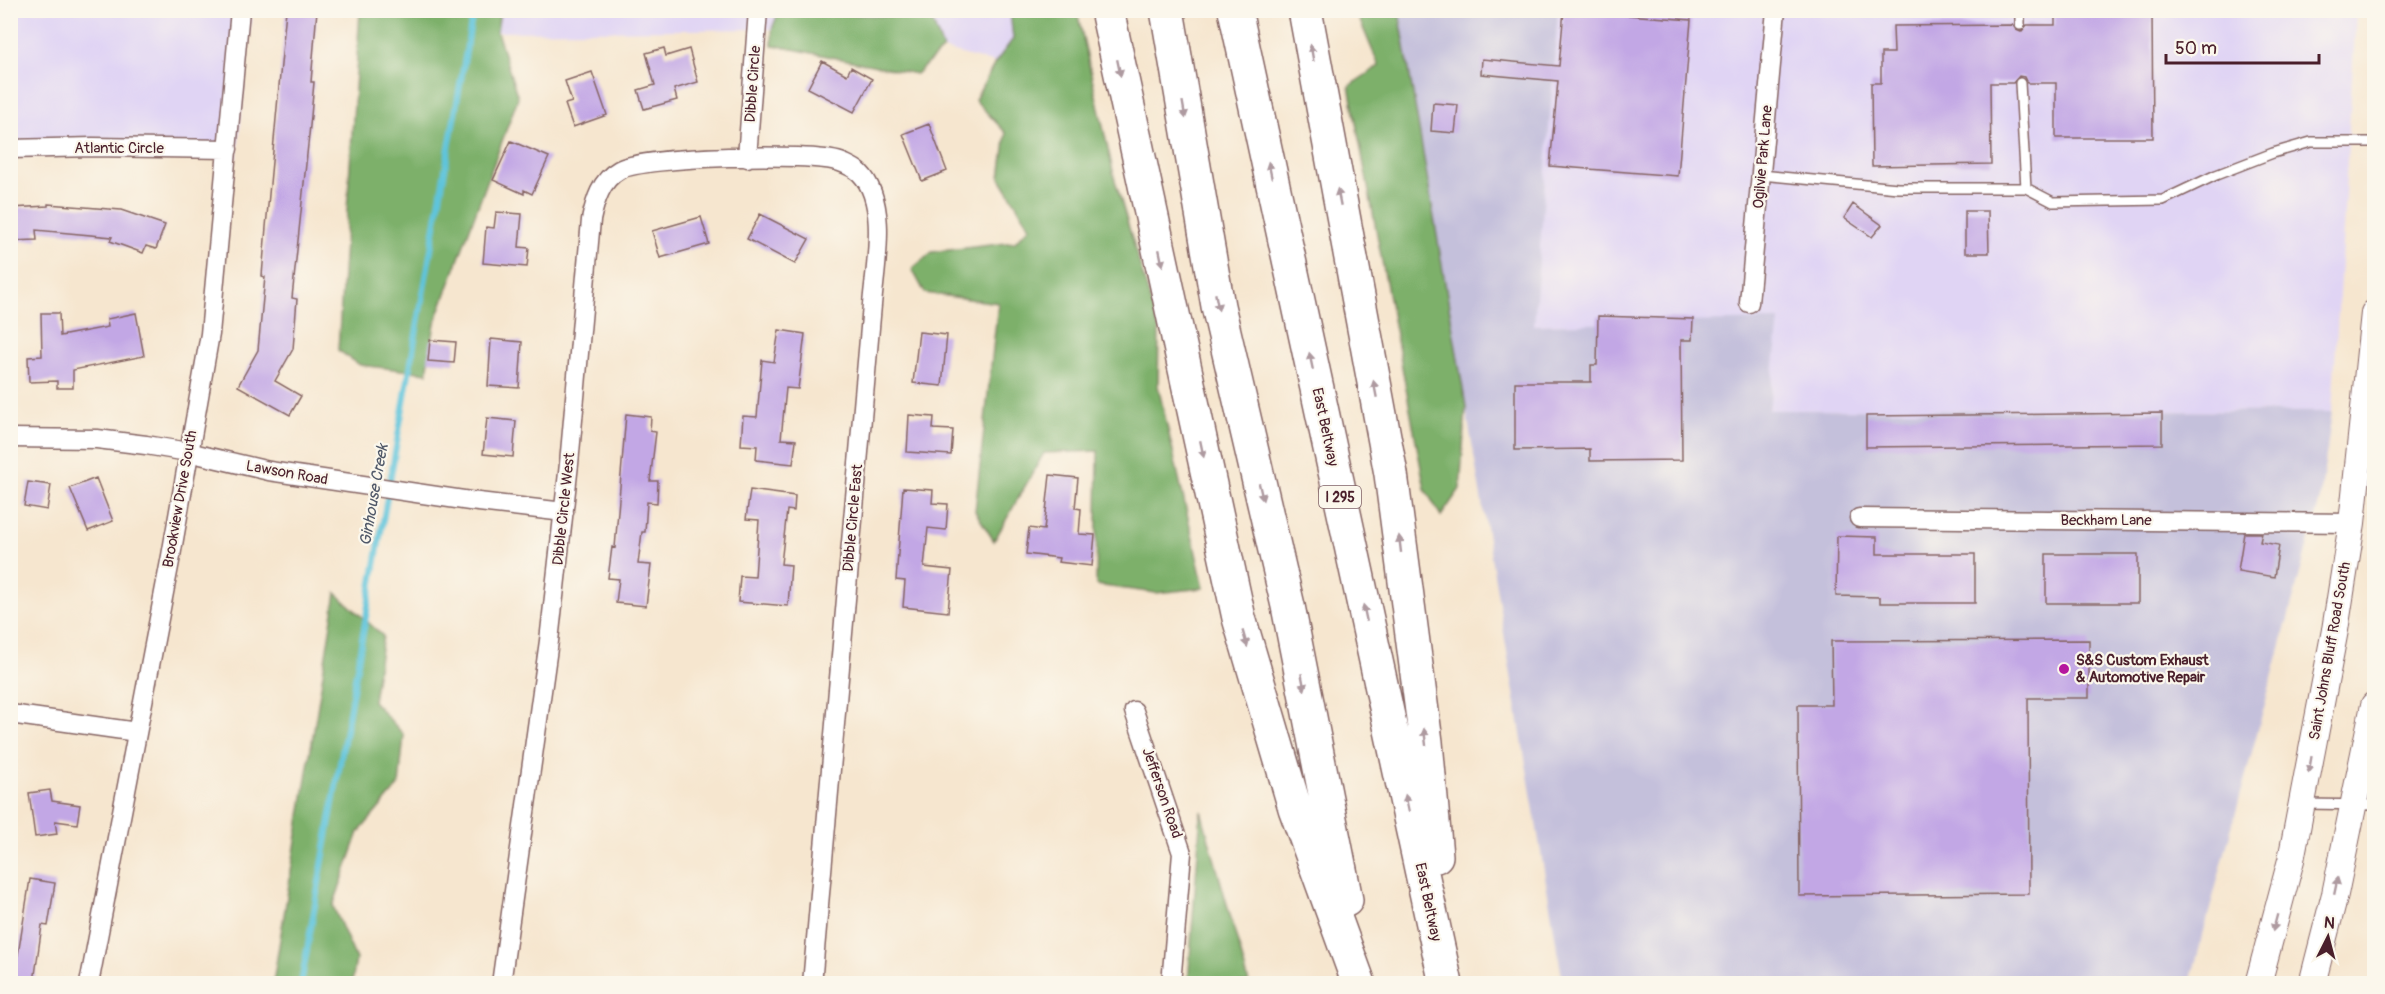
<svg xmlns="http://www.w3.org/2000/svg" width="2385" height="994" font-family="Pangolin,sans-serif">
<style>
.built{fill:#e0d4f4}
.industrial{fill:#c4c0db}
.forest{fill:#7db06b;stroke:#64684b;stroke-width:1.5}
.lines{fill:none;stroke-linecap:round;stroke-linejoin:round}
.stream{stroke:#5ec4db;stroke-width:6}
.building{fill:#c2a7e5}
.service-casing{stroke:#866564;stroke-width:12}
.minor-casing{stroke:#866564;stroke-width:21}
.secondary-casing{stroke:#866564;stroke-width:28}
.motorway-casing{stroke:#866564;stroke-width:36}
.service{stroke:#fff;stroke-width:9}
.minor{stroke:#fff;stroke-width:18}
.secondary{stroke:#fff;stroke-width:26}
.motorway{stroke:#fff;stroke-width:33}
.oneway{fill:#ae9aa0}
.poi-dot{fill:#b5179e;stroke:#fbf7ec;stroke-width:2}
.labels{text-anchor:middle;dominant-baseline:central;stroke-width:4.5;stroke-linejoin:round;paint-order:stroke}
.shield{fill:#fbf7ec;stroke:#7f6065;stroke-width:1.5}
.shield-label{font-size:14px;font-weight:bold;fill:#4a1f2b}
.street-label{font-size:15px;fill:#4a1f2b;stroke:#fbf7ec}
.poi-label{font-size:15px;font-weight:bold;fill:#4a1f2b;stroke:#fbf7ec;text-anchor:start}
.water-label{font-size:16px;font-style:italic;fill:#515969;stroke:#fbf7ec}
</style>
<rect width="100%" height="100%" fill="#fbf7ec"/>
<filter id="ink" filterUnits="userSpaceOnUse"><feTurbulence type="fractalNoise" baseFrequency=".0167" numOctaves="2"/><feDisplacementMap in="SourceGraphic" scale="12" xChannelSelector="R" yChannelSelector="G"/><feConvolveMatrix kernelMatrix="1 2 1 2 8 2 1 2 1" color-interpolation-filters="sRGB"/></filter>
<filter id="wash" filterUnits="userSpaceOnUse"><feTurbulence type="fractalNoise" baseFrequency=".008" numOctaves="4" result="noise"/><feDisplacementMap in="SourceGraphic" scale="24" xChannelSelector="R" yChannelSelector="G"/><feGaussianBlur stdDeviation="1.35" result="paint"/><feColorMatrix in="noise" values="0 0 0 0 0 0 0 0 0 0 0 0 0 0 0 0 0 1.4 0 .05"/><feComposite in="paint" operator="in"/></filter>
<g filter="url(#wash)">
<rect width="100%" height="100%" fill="#f6e6cf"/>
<path class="built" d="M500 10H1010L1013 39 995 63 943 49 931 18 779 11 772 29 497 32Z
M10 11H252L237 158 109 156 11 157Z
M1558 11H2356L2332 412 1769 410 1778 321 1533 325Z"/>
<path class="industrial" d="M1399 11H1558L1534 325 1779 320 1769 410 2332 412 2320 499 2190 983H1563Z"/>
<path class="forest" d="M360 11H500L497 32 518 98 435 323 427 373 360 365 338 350Z
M779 11 931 18 943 49 916 74 772 45V29Z
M1010 11H1077L1115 180 1159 330 1158 386 1204 588 1156 593 1096 585 1098 451 1044 453 994 541 975 511 998 303 925 293 912 269 932 252 1015 242 1030 227 1000 178 1006 133 975 100 995 63 1013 39Z
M1356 11H1399L1466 407 1460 489 1441 516 1425 489 1349 86 1379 66Z
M336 593 383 636 373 701 404 735 399 785 359 832 333 906 356 959 352 983H273Z
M1201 811 1249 983H1188Z"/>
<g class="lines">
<path class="stream" d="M301 984C359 664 413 343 471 23L475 10"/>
</g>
<g id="blocks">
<path class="building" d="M286 10H317L311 82H314L311 116 292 298 297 299 293 349 275 381 301 396 290 415 238 386 258 350 265 277 262 276 266 227Z
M1564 10 1691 20 1678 176 1550 166 1558 81 1481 74 1482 59 1559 66Z
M2055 10H2152L2153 138H2056V83H2027L2024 77 2019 76 2013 83H1990L1991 164 1872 166 1871 83H1881V53H1894L1893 26 2013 25 2016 30 2021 32 2027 25H2055Z
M664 48 666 56 689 49 698 82 674 89 677 100 644 109 638 90 655 85 646 53Z
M822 61 847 75 851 67 872 79 854 112 808 88Z
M592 72 607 115 573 127 565 104 572 102 565 81Z
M1433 103 1458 105 1455 133 1431 131Z
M929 124 947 171 922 181 903 134Z
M511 141 549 157 532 194 524 190V194L493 180Z
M48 204 121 210 165 225 156 249 146 246 143 253 110 241 112 237 36 230 37 240 10 241V208L48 206Z
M1853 204 1882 225 1872 237 1844 218Z
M1965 211H1988L1989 253H1965Z
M496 212 522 214 519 247 529 248 527 267 483 263 486 227 494 228Z
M760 214 809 239 795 264 747 239Z
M701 217 709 244 660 258 652 231Z
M41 313H59L60 336 108 327 107 319 136 313 144 356 73 370V388H57V381L29 382 28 357 42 356Z
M1598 316 1693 319 1692 340H1681L1682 460 1590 461V449L1515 450V382H1591V365H1597Z
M779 330 805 334 798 389 786 388 781 439 796 440 793 464 756 460 757 446 741 445 743 416 757 417 762 360 774 362Z
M919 332 947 335 942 386 913 383Z
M491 339 522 342 519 388 488 386Z
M430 340 456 342 454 363 428 361Z
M2162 413V444L1866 447V416Z
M626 414 651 417 650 431 656 432 650 481H658L657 503 647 502 645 532H642L638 564 651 565 646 606 616 603 619 579 608 578 612 547 615 548Z
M909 415 934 417 933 429 953 430 951 455 907 452Z
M487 418 516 421 513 457 483 454Z
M1050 475 1078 478 1075 508 1081 509 1079 534 1095 535 1092 566 1058 562 1059 558 1026 554 1029 528 1044 530Z
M96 478 113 521 88 531 70 488Z
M28 482 51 485 47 510 24 506Z
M903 488 933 490 932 503 948 504 946 530 928 528 924 567 952 570 948 612 903 607 905 581 896 580Z
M750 490 795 496 794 511 787 510 781 564 791 565 788 606 738 602 740 576 755 577 759 520 746 519Z
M2244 533H2262L2260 542 2279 545 2274 577 2238 571Z
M1837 536 1877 537V554H1975V603H1880V597L1836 596Z
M2046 554H2138V603H2046Z
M2089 640V698H2028L2029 894 1799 896 1798 705H1832L1831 641Z
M50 790 52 801 80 805 77 824 55 821 57 834 35 837 29 793Z
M30 879 55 883 48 926 42 925 34 982 10 979V954L18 955Z"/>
</g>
</g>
<g filter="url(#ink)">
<use href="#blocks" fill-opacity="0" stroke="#866564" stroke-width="1.5"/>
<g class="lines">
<defs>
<path id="service" d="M2020 10V25
M2020 83 2026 188
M1761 175 1898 188H2026L2053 202 2163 200 2216 175 2273 153 2311 142H2374
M2305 804 2374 805"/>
<path id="minor" d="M10 149 93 147 228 149
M747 158 758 10
M1749 303 1776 10
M10 438 97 439 146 445 188 452 269 471 470 501 564 512
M1859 518 2352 523
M1134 711 1182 853 1171 984
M10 714 137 732
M89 984 171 556 210 334 240 10
M501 984 549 641 569 464 591 220C595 201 601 180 619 170 644 156 812 152 840 162 846 164 856 169 860 173 889 202 875 267 872 305L812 984"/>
<path id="secondary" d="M2258 984 2291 860 2335 630 2352 523 2374 313
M2312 984 2335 894 2374 705"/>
<path id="motorway" d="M1107 10 1239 618 1295 808 1359 984
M1167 10 1218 306 1288 606 1346 900
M1235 10 1446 984
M1305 10 1391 474 1426 742 1436 856"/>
</defs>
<use href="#service" class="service-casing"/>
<use href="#minor" class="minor-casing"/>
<use href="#secondary" class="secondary-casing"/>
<use href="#motorway" class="motorway-casing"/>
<use href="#service" class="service"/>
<use href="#minor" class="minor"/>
<use href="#secondary" class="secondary"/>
<use href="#motorway" class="motorway"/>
</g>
<defs><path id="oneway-solid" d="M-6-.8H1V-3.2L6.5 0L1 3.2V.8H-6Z" transform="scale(1.5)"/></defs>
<g class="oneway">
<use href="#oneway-solid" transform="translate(1312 53) rotate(-100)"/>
<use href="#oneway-solid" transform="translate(1119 68) rotate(78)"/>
<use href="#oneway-solid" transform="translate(1184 110) rotate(80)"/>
<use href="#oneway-solid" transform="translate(1270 170) rotate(-102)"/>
<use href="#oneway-solid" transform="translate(1339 197) rotate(-101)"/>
<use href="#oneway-solid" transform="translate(1161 258) rotate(78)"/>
<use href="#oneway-solid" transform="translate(1217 302) rotate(79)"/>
<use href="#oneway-solid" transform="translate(1311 361) rotate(-102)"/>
<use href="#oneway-solid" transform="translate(1375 389) rotate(-101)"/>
<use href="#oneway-solid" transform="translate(1202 449) rotate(78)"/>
<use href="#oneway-solid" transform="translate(1261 492) rotate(77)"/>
<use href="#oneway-solid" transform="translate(1400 544) rotate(-97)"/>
<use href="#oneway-solid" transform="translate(1365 613) rotate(-102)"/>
<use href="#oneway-solid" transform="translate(1245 639) rotate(74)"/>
<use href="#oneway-solid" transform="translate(1303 682) rotate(79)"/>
<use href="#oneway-solid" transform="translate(1425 737) rotate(-97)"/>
<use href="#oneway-solid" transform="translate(2310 765) rotate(100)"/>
<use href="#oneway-solid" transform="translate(1407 803) rotate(-102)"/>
<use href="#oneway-solid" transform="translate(2336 886) rotate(-78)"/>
<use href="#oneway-solid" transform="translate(2275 923) rotate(105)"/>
</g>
</g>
<circle class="poi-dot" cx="2064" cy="669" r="6"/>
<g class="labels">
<rect class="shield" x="1319" y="486" width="42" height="22" rx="4.5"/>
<g class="shield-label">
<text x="1340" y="497">I 295</text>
</g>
<g class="street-label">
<text transform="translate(753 84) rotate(-86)">Dibble Circle</text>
<text x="119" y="148">Atlantic Circle</text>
<text transform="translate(1763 157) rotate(-85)">Ogilvie Park Lane</text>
<text transform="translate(1325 427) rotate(78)">East Beltway</text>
<text transform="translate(287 473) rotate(10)">Lawson Road</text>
<text transform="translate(180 499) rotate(-80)">Brookview Drive South</text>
<text transform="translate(564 509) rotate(-84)">Dibble Circle West</text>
<text transform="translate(853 518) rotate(-85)">Dibble Circle East</text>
<text x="2106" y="520">Beckham Lane</text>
<text transform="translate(2330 651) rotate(-80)">Saint Johns Bluff Road South</text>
<text transform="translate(1162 793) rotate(71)">Jefferson Road</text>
<text transform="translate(1428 902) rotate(78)">East Beltway</text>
</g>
<g class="poi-label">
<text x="2076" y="660">S&amp;S Custom Exhaust<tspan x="2076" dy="17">&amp; Automotive Repair</tspan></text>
</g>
<g class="water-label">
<text transform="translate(374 495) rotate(-80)">Ginhouse Creek</text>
</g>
</g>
<rect width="2385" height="994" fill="none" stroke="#fbf7ec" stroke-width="36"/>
<g transform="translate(2328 937) rotate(6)" stroke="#fbf7ec" stroke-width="4.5" paint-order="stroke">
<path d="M0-4.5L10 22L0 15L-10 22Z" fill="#4a1f2b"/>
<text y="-9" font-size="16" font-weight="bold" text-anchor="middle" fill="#4a1f2b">N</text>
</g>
<path d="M2166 54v9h153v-9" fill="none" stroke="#4a1f2b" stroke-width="3"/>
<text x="2175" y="54" font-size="18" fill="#4a1f2b" stroke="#fbf7ec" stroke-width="4.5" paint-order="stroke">50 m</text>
</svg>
